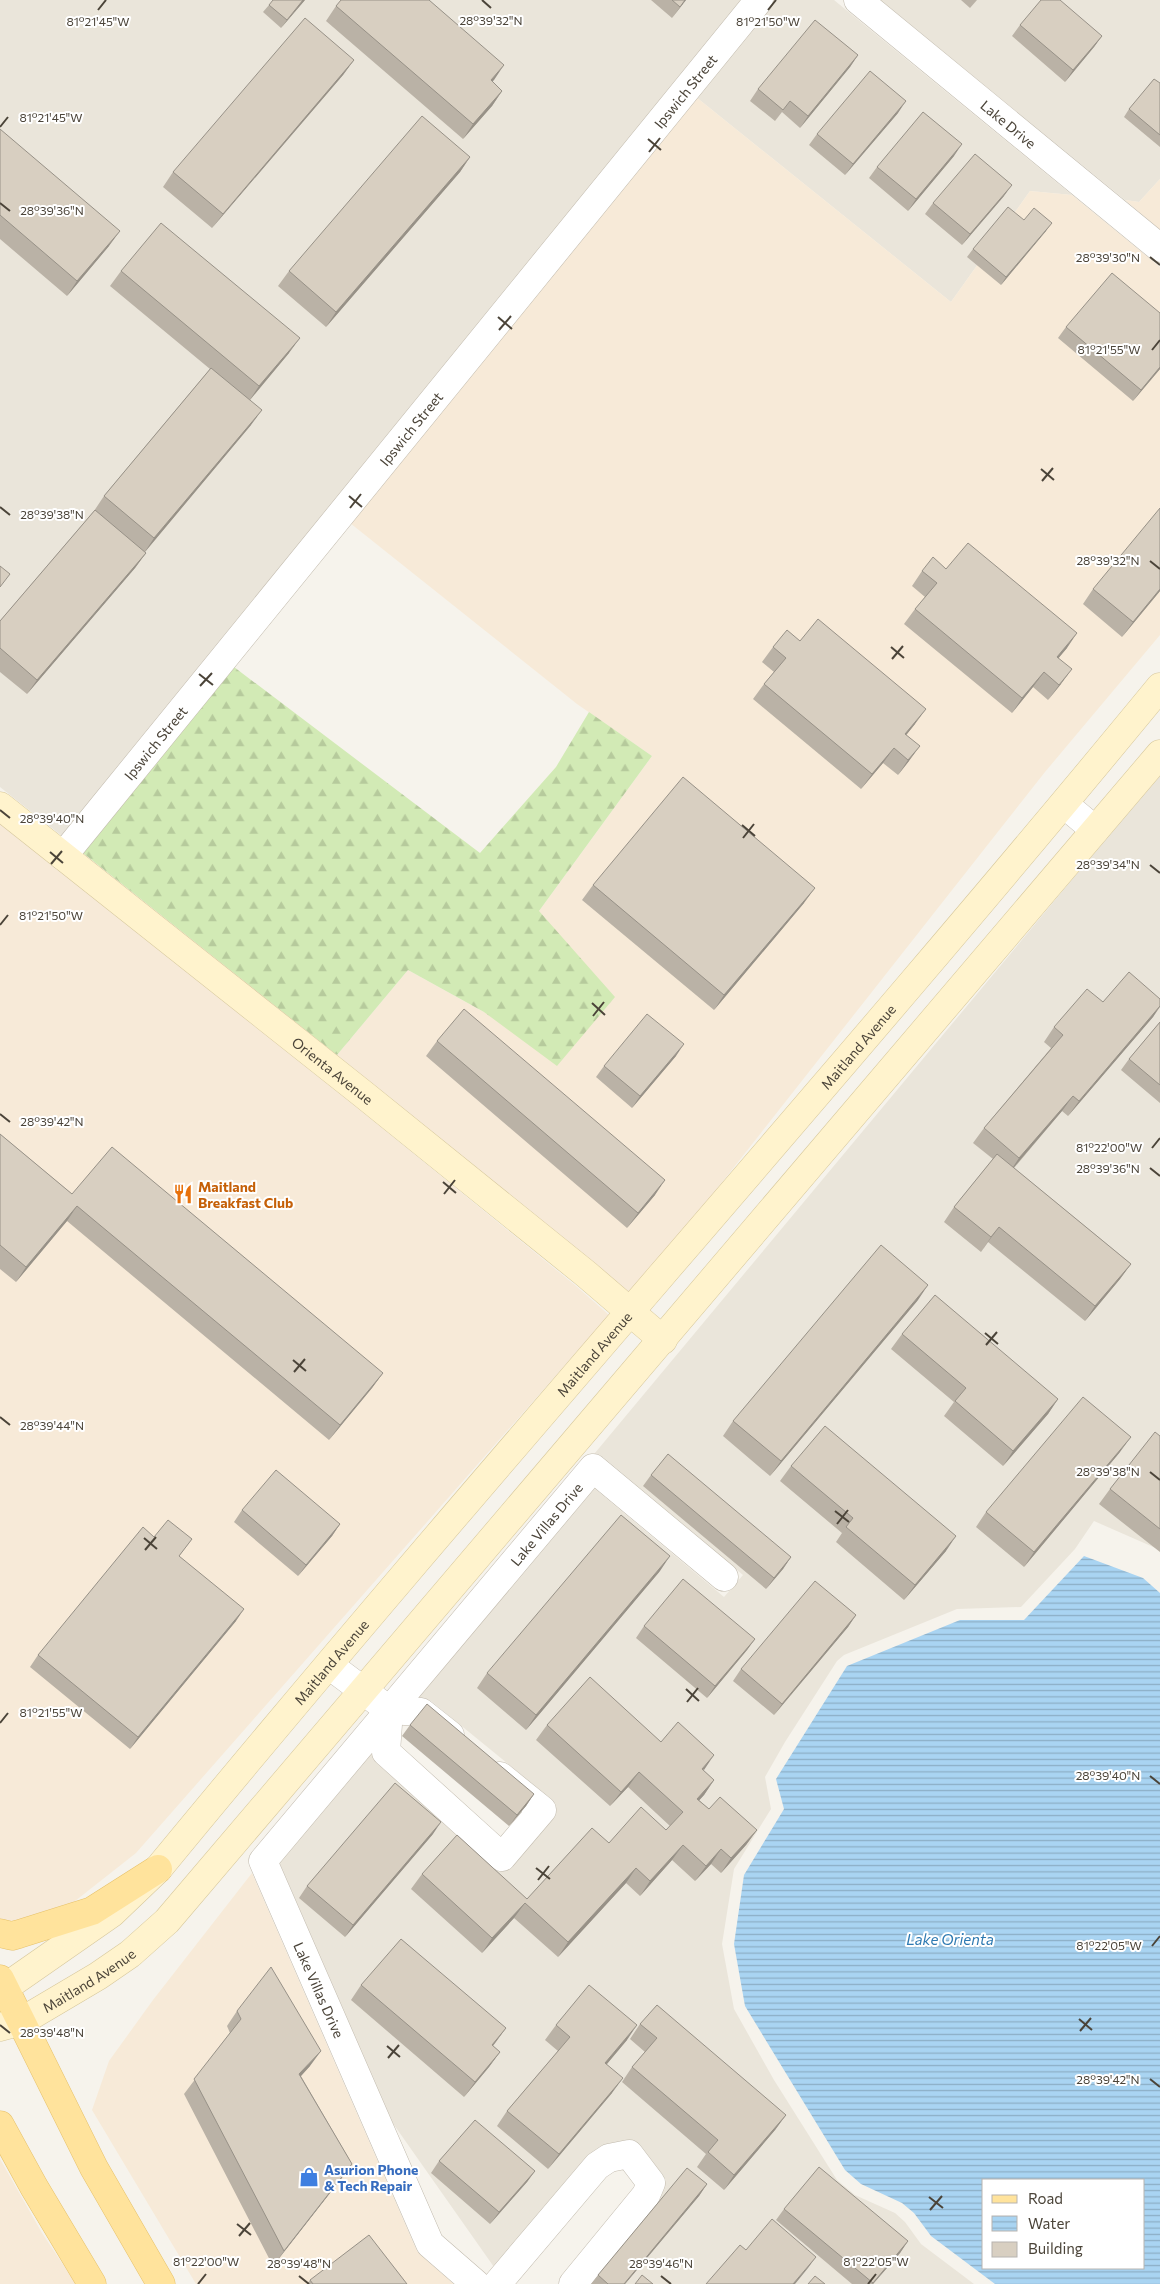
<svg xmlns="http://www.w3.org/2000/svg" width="1160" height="2284" font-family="Commissioner,sans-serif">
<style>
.residential{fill:#eae5da}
.commercial{fill:#f7ead8}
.forest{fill:url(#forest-firs)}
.water{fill:url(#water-rules);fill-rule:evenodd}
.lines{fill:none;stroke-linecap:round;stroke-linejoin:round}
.street-casing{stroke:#c2bbae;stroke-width:29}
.secondary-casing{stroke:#d6c79b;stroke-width:29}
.primary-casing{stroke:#e6c16a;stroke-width:29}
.street{stroke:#fff;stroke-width:28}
.secondary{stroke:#fff3cd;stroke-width:28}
.primary{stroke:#ffe39c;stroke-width:28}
.wall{fill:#bab2a6}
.shaded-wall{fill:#979187}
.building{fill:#d8cfc1;stroke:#979187}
.ticks{fill:none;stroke:#4b4439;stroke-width:2}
.labels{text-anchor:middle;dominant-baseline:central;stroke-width:4;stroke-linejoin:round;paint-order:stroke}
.street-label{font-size:14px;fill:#4b4439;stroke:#fff}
.food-label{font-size:14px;font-weight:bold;fill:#c56008;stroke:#fff;text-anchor:start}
.shop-label{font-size:14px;font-weight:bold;fill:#366cbe;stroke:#fff;text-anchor:start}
.water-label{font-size:15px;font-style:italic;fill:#2e7ab2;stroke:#fff}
.ticks-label{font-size:12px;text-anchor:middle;fill:#4b4439;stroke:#fff;stroke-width:4;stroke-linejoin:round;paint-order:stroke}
</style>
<defs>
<pattern id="forest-firs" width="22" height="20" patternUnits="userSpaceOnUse" patternTransform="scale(1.25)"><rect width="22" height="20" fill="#d2eab5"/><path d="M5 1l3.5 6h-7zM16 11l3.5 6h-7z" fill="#b6ca9c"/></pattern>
<pattern id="water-rules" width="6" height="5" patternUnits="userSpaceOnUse" patternTransform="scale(1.25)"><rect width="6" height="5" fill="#a9d4f2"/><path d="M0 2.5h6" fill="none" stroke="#8caec5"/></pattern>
</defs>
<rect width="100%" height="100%" fill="#f6f3ec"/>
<path class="residential" d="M0 0H742L62 836 0 787Z
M775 0H834L1072 195 1030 191 951 302 696 97Z
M880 0H1160V179L1139 202 1125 200Z
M1160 774V1550L1094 1521 1075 1549 1021 1607 957 1609 844 1655 837 1661 785 1742 765 1777 771 1809 734 1869 722 1944 734 2009 774 2080 837 2180 855 2195 895 2213 905 2222 921 2244 974 2284H589L664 2188 662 2174 640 2145 629 2140 609 2144 591 2154 494 2267 392 2122 279 1862 373 1749 377 1763 493 1868 512 1865 552 1819 551 1799 431 1701 416 1697 594 1488 724 1597 743 1575 603 1457 590 1459Z"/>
<path class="commercial" d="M696 97 951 302 1030 191 1072 195 1160 267V635L1045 772 705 1204 628 1293 595 1263 337 1055 408 970 484 1012 539 911 652 756 577 704 350 523Z
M1160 179V230L1125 200 1139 202Z
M0 824 354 1105 576 1286 609 1315 136 1853 70 1905 13 1922 0 1921Z
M252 1873 417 2251 454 2284H196L92 2110 109 2061 153 2000Z
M0 2159 42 2233 76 2284H0Z"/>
<path class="forest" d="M234 667 480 853 556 767 589 712 652 756 539 911 615 997 557 1066 484 1012 408 970 337 1055 83 853Z"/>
<path class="water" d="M1084 1556 1143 1578 1160 1593V2284H995L931 2236 914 2213 902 2203 861 2184 845 2170 745 2006 734 1944 744 1875 784 1809 776 1779 847 1666 960 1620H1024ZM984 2180H1144V2268H984Z"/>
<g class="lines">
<defs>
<g id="street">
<path id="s1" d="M858 0 1160 248"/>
<path d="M1064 804 1095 830"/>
<path id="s2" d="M63 856 759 0"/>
<path d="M329 1665 389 1710 421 1712 450 1735"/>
<path d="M389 1710 386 1752 502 1857 542 1810 500 1776"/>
<path id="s3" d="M476 2284 430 2244 263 1861 593 1468 724 1577"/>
<path d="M497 2284 597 2166 609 2158 629 2154 651 2183 646 2195 573 2284"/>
</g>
<g id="secondary">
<path id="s4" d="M0 806 363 1094 586 1274 663 1340"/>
<path id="s5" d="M0 1991 112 1913 158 1869C486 1470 832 1086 1160 687"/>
<path id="s6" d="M0 2027 22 2021 98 1976 130 1954 167 1921 1160 754"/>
</g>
<path id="primary" d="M0 1933 12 1936 19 1934 92 1911 158 1869
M0 1979 94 2168 161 2284
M0 2125 34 2187 92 2284"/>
</defs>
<use href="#street" class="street-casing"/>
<use href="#secondary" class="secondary-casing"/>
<use href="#primary" class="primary-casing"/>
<use href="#street" class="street"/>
<use href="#secondary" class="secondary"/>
<use href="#primary" class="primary"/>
</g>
<path class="wall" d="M305 0 281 28 263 12 269 5Z
M651 0H686L672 18Z
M961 0H977L970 8Z
M336 6 492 82 502 91 492 106 463 139 326 21Z
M1020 25 1102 36 1094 47 1065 82 1012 36Z
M858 55 850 67 800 128 782 112 775 121 750 101 758 89Z
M354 60 343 75 212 228 163 187 173 172Z
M1160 83V147L1124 117 1129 109Z
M898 113 845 175 809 145 817 134Z
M0 129 109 246 67 296 0 239Z
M954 156 908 211 869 178 877 167Z
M470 157 460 172 326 327 278 286 289 271Z
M1004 196 962 245 925 214 933 203Z
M1024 220 1046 231 1001 285 967 257 973 249Z
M121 271 289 353 250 400 251 425 145 552 146 553 135 568 27 694 0 672V621L94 511 104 496 210 369 110 286Z
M1066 327 1160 369 1133 401 1058 338Z
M946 569 1067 648 1058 658 1061 684 1048 700 1033 687 1012 713 904 624 915 609 925 597 912 586 922 571Z
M1093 589 1160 591 1122 637 1083 604Z
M800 641 915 724 906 735 909 761 898 775 883 763 861 789 753 699 764 684 774 672 762 662 773 647Z
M593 885 804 903 714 1010 582 900Z
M1160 999V1007L1153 1017 1068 1116 1062 1111 1014 1168 1131 1264 1120 1279 1085 1321 988 1242 981 1252 944 1222 954 1207 993 1159 973 1143 984 1128 1051 1048 1044 1042 1054 1027 1103 1002Z
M1160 1022V1103L1121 1070 1129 1059Z
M437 1041 655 1195 627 1228 426 1056Z
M676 1056 632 1108 596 1077 604 1066Z
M0 1134 72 1194 383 1373 372 1388 329 1440 67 1221 16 1282 0 1269Z
M918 1300 770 1476 723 1436 733 1421Z
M902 1334 1058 1399 1048 1414 1003 1466 944 1416 954 1402 891 1349Z
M1160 1436V1552L1099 1504 1110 1489Z
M1120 1452 1024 1567 976 1527 986 1512Z
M791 1466 946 1551 904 1600 836 1542 842 1533 780 1481Z
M651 1475 791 1557 783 1569 766 1589 643 1486Z
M242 1510 340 1524 332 1536 298 1576 234 1522Z
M154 1537 192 1539 179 1556 236 1621 130 1749 30 1667 38 1655Z
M660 1571 526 1730 477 1688 487 1673Z
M856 1615 848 1627 774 1715 733 1681 741 1669Z
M644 1626 755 1639 747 1650 707 1698 636 1638Z
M410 1725 534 1794 526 1806 509 1826 402 1736Z
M547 1725 661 1742 703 1770 714 1780 704 1795 699 1800 709 1809 757 1830 746 1845 721 1873 711 1864 695 1881 672 1860 640 1896 626 1883 558 1957 514 1918 482 1953 411 1889 422 1874 527 1899 666 1830 670 1826 628 1787 610 1806 536 1740Z
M433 1834 345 1937 299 1898 307 1886Z
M361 1985 506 2028 493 2046 500 2052 489 2067 464 2097 351 2000Z
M237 2011 310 2066 301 2076 352 2164 341 2179 273 2266 184 2094 230 2033 227 2026Z
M640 2024 786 2115 775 2130 724 2190 697 2167 706 2154 622 2082 632 2067 645 2052 630 2039Z
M556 2025 627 2040 607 2064 612 2093 548 2169 497 2126 507 2111 558 2051 545 2040Z
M439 2161 535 2171 527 2182 490 2224 431 2173Z
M707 2184 699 2196 625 2284H591L598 2275Z
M784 2209 908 2241 900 2253 873 2284H852L776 2220Z
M310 2280 407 2284H307Z"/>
<path class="shaded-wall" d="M303 0H305L281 28 287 20Z
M685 0H686L672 18 680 7Z
M1102 36 1094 47 1065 82 1073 70Z
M858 55 850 67 800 128 808 116Z
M354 60 343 75 212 228 223 214Z
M504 65 494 80 480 95 491 80Z
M502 91 492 106 463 139 473 124Z
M906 101 898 113 845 175 853 164Z
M962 144 954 156 908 211 916 199Z
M470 157 460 172 326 327 336 312Z
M1012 185 1004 196 962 245 970 234Z
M1052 223 1046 231 1001 285 1006 277Z
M120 231 109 246 67 296 77 281Z
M300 338 289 353 249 401 259 386Z
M1160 367V369L1133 401 1141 390Z
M262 410 251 425 144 553 154 538Z
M146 553 135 568 27 694 37 680Z
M1160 589V591L1122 637 1133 622Z
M1077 633 1067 648 1047 672 1057 657Z
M1072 669 1061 684 1048 700 1059 685Z
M1044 672 1033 687 1012 713 1022 698Z
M926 709 915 724 895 749 905 734Z
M920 746 909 761 898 775 908 760Z
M894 748 883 763 861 789 872 774Z
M815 888 804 903 714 1010 724 995Z
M1160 1006 1153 1017 1068 1116 1079 1101Z
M684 1044 676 1056 632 1108 640 1096Z
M1073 1096 1062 1111 1009 1173 1019 1158Z
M665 1180 655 1195 627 1228 638 1213Z
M77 1206 67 1221 16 1282 26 1267Z
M999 1227 988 1242 981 1252 991 1237Z
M1131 1264 1120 1279 1085 1321 1095 1306Z
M928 1285 918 1300 770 1476 781 1461Z
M383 1373 372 1388 329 1440 340 1425Z
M1058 1399 1048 1414 1003 1466 1013 1451Z
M1131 1437 1120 1452 1024 1567 1034 1552Z
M340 1524 332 1536 298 1576 306 1565Z
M956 1536 946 1551 904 1600 915 1585Z
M670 1556 660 1571 526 1730 536 1715Z
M791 1557 783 1569 766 1589 774 1578Z
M244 1609 236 1621 130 1749 138 1737Z
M856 1615 848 1627 774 1715 782 1704Z
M755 1639 747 1650 707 1698 715 1686Z
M714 1755 704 1770 702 1769Z
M639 1772 628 1787 610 1806 621 1792Z
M714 1780 704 1795 687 1814 697 1799Z
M534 1794 526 1806 509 1826 517 1815Z
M441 1822 433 1834 345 1937 353 1925Z
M757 1830 746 1845 721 1873 731 1858Z
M683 1845 672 1860 640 1896 650 1881Z
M721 1849 711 1864 695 1881 706 1866Z
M636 1868 626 1883 558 1957 568 1942Z
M525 1903 514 1918 482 1953 492 1938Z
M637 2025 627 2040 595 2078 605 2063Z
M506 2028 495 2043 481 2060 492 2045Z
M321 2051 310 2066 289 2089 299 2074Z
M500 2052 489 2067 464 2097 475 2082Z
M623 2078 612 2093 548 2169 559 2154Z
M786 2115 775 2130 724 2190 734 2175Z
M352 2164 341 2179 273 2266 284 2251Z
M535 2171 527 2182 490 2224 499 2212Z
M707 2184 699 2196 625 2284H624Z
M908 2241 900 2253 873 2284H872Z
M816 2257 808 2268 795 2284H793Z"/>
<path class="building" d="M273 0H303L287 20 269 5Z
M341 0H429L504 65 491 80 502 91 473 124 336 6Z
M672 0H685L680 7Z
M1041 0H1060L1102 36 1073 70 1020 25Z
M305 18 354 60 223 214 173 172Z
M815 20 858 55 808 116 790 101 783 110 758 89Z
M870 71 906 101 853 164 817 134Z
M1154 79 1160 83V135L1129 109Z
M923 112 962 144 916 199 877 167Z
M422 116 470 157 336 312 289 271Z
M0 129 120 231 77 281 0 215Z
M975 154 1012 185 970 234 933 203Z
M1008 207 1024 220 1034 208 1052 223 1006 277 973 249Z
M161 223 300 338 259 386 121 271Z
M1112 273 1160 313V367L1141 390 1066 327Z
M211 368 262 410 154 538 104 496Z
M1160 508V589L1133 622 1093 589Z
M95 510 146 553 37 680 0 648V621Z
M968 543 1077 633 1057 657 1072 669 1059 685 1044 672 1022 698 915 609 937 583 922 571 933 557 946 569Z
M0 566 10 574 0 587Z
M818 619 926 709 905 734 920 746 908 760 894 748 872 774 764 684 786 658 773 647 787 630 800 641Z
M683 777 815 888 724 995 593 885Z
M1129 972 1160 999V1006L1079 1101 1073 1096 1019 1158 984 1128 1063 1035 1054 1027 1087 989 1103 1002Z
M464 1009 665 1180 638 1213 437 1041Z
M647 1014 684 1044 640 1096 604 1066Z
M1160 1022V1085L1129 1059Z
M0 1134 72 1194 112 1147 383 1373 340 1425 77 1206 26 1267 0 1245Z
M997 1154 1131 1264 1095 1306 999 1227 991 1237 954 1207Z
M881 1245 928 1285 781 1461 733 1421Z
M935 1295 1058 1399 1013 1451 955 1401 966 1388 902 1334Z
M1083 1397 1131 1437 1034 1552 986 1512Z
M825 1426 956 1536 915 1585 846 1527 853 1518 791 1466Z
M1155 1432 1160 1436V1529L1110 1489Z
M668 1454 791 1557 774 1578 651 1475Z
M276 1470 340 1524 306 1565 242 1510Z
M621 1515 670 1556 536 1715 487 1673Z
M168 1520 192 1539 179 1556 244 1609 138 1737 38 1655 143 1527 154 1537Z
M683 1579 755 1639 715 1686 644 1626Z
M815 1581 856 1615 782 1704 741 1669Z
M590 1677 661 1742 678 1722 714 1755 702 1769 714 1780 697 1799 709 1809 720 1797 757 1830 731 1858 721 1849 706 1866 683 1845 650 1881 636 1868 568 1942 525 1903 492 1938 422 1874 457 1835 527 1899 592 1828 609 1843 641 1807 666 1830 683 1812 639 1772 621 1792 547 1725Z
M427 1704 534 1794 517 1815 410 1725Z
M395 1783 441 1822 353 1925 307 1886Z
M401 1939 506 2028 492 2045 500 2052 475 2082 361 1985Z
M271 1967 321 2051 299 2074 352 2164 284 2251 194 2079 241 2019 237 2011Z
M589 1985 637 2025 605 2063 623 2078 559 2154 507 2111 570 2037 556 2025Z
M657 2005 786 2115 734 2175 708 2152 718 2140 632 2067 657 2038 640 2024Z
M475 2120 535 2171 499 2212 439 2161Z
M819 2167 908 2241 873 2283 784 2209Z
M687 2168 707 2184 624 2284H608L598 2275Z
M772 2219 816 2257 793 2284H706L740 2245 746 2250Z
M369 2235 407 2284H313L310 2280Z
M642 2275 653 2284H635Z
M815 2276 825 2284H808Z"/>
<path class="ticks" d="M482 0 491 8M98 10 106 0M768 10 776 0M0 127 8 117M648 139 661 150M649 152 660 138M0 203 10 211M1150 257 1160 265M498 317 512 329M499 330 511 316M1152 350 1160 340M1041 469 1054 480M1042 481 1053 468M349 496 362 507M0 507 10 515M350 508 361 494M1150 561 1160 569M891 647 904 658M892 659 903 646M199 674 213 685M200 686 212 673M0 810 10 818M742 825 755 836M743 838 754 824M50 852 63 863M51 864 62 851M1150 865 1160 873M0 925 8 915M592 1003 605 1015M593 1016 604 1002M0 1114 10 1122M1152 1148 1160 1138M1150 1168 1160 1176M443 1182 456 1193M444 1194 455 1180M985 1333 998 1344M986 1345 997 1332M293 1360 306 1371M294 1372 305 1359M0 1417 10 1425M1150 1472 1160 1480M835 1511 849 1522M837 1524 848 1510M144 1538 157 1549M145 1550 156 1537M686 1689 699 1701M687 1702 698 1688M0 1723 8 1713M1150 1776 1160 1784M536 1868 550 1879M538 1880 549 1866M1152 1946 1160 1936M1079 2019 1092 2030M0 2025 10 2033M1080 2031 1091 2018M387 2046 400 2057M388 2058 399 2045M1150 2079 1160 2087M929 2197 943 2208M930 2210 942 2196M237 2224 251 2235M239 2236 250 2223M299 2276 309 2284M661 2276 671 2284M198 2284 206 2274M868 2284 876 2274"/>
<defs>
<symbol id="restaurant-bare" viewBox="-9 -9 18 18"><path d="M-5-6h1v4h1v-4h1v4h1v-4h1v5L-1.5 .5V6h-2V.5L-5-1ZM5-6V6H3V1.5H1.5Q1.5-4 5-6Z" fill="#e8710a" stroke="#fff" stroke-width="2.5" paint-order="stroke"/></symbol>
<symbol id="shop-bare" viewBox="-9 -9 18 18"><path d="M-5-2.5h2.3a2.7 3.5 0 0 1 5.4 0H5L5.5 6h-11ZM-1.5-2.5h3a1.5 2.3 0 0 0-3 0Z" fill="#3f7fe0" stroke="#fff" stroke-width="2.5" paint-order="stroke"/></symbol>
</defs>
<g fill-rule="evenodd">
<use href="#restaurant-bare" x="169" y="1180" width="28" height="28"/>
<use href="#shop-bare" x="295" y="2163" width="28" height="28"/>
</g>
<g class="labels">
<g class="street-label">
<text stroke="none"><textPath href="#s2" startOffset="986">Ipswich Street</textPath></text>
<text stroke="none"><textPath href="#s1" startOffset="195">Lake Drive</textPath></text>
<text stroke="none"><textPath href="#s2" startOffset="551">Ipswich Street</textPath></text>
<text stroke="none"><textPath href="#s2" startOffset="146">Ipswich Street</textPath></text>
<text stroke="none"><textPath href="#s5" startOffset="1280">Maitland Avenue</textPath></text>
<text stroke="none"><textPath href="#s4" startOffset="425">Orienta Avenue</textPath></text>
<text stroke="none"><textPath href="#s5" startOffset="875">Maitland Avenue</textPath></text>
<text stroke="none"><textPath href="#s3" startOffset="919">Lake Villas Drive</textPath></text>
<text stroke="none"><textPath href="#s5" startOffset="470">Maitland Avenue</textPath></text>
<text stroke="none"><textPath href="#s6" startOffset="101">Maitland Avenue</textPath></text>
<text transform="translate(319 1990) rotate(66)">Lake Villas Drive</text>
</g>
<g class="food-label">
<text x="198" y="1186">Maitland<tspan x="198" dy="16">Breakfast Club</tspan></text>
</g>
<g class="shop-label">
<text x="324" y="2169">Asurion Phone<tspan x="324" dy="16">&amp; Tech Repair</tspan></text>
</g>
<g class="water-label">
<text x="950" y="1939">Lake Orienta</text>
</g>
</g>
<g class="ticks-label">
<text x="491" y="25">28°39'32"N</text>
<text x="98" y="26">81°21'45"W</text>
<text x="768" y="26">81°21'50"W</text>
<text x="51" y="122">81°21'45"W</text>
<text x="52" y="215">28°39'36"N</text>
<text x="1108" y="262">28°39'30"N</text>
<text x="1109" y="354">81°21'55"W</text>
<text x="52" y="519">28°39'38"N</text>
<text x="1108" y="565">28°39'32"N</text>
<text x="52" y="823">28°39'40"N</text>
<text x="1108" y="869">28°39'34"N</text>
<text x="51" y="920">81°21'50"W</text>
<text x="52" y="1126">28°39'42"N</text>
<text x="1109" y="1152">81°22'00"W</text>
<text x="1108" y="1173">28°39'36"N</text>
<text x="52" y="1430">28°39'44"N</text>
<text x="1108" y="1476">28°39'38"N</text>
<text x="51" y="1717">81°21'55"W</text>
<text x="1108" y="1780">28°39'40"N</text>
<text x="1109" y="1950">81°22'05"W</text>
<text x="52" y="2037">28°39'48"N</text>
<text x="1108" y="2084">28°39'42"N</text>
<text x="206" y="2266">81°22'00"W</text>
<text x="876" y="2266">81°22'05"W</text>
<text x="299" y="2268">28°39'48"N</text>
<text x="661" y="2268">28°39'46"N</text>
</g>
<rect x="982" y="2179" width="162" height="90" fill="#ffffff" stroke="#b7b4b0"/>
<rect x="992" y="2195" width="25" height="8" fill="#ffe39c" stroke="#b7b4b0"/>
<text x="1028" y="2204" font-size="15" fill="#4b4439">Road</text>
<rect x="992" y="2216" width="25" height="15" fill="url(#water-rules)" stroke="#b7b4b0"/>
<text x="1028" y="2229" font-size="15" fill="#4b4439">Water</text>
<rect x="992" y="2242" width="25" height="15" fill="#d8cfc1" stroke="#b7b4b0"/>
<text x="1028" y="2254" font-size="15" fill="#4b4439">Building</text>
</svg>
